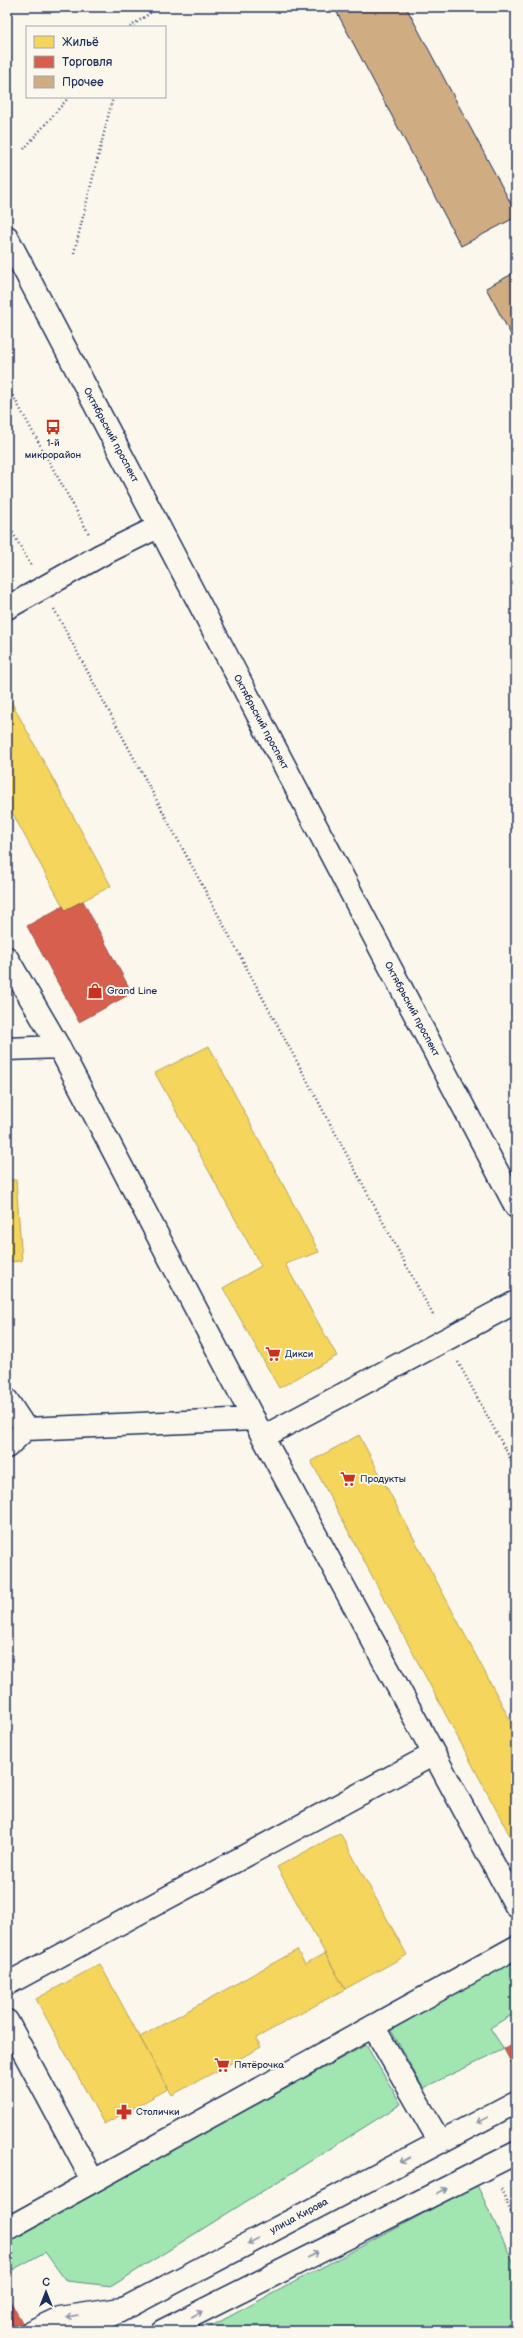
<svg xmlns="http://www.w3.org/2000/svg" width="523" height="2338" font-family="'Balsamiq Sans',sans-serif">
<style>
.green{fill:#a1e5b0;stroke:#5e8a87}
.homes{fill:#f6d55c;stroke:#b4a35d}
.shops{fill:#d6604d;stroke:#9e5152}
.building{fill:#d0ac82;stroke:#1b2f5e}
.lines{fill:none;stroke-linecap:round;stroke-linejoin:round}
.minor-casing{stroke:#1b2f5e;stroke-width:25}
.major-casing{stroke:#1b2f5e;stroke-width:25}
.path{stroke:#1b2f5e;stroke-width:2.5;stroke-dasharray:1 3;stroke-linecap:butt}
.minor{stroke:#fbf7ec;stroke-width:22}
.major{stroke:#fbf7ec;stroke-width:22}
.oneway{stroke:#8b93a5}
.labels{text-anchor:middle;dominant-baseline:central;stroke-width:4;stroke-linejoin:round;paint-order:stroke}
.street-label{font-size:10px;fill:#1b2f5e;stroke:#fbf7ec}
.poi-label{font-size:10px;fill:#1b2f5e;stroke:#fbf7ec;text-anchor:start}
</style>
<rect width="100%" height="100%" fill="#fbf7ec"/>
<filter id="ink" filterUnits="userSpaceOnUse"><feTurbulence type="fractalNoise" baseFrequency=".025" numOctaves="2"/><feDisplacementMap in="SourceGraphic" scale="8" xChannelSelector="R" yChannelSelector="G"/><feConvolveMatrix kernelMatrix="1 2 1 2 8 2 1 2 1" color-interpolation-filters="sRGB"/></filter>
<g filter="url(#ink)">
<path class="green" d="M516 1959V2012L490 2028 504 2049 423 2088 391 2030Z
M366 2045 401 2104 112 2286 66 2281 45 2252 7 2273V2240Z
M477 2185 516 2268V2331H202Z"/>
<path class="homes" d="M7 694 111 886 65 910 7 803Z
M209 1046 319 1252 285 1264 337 1356 279 1388 223 1288 261 1266 155 1073Z
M7 1180H16L22 1261 7 1262Z
M359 1435 516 1731V1847L311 1461Z
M340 1833 407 1955 345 1989 277 1867Z
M297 1950 305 1964 325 1953 345 1989 256 2038 261 2047 172 2095 140 2037Z
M100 1964 168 2089 104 2124 36 1999Z"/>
<path class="shops" d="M83 901 132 993 79 1022 27 926 63 906 65 910Z
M516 2043V2069L515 2070 504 2049Z
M9 2299 27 2331H7V2300Z"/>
<path class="building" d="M334 7H406L516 213V217L461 246Z
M516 272V344L486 288Z"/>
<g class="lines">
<defs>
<path id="minor" d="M7 608 101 555 158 527
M7 958 59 1047 263 1437 434 1754
M7 1049 59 1047
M7 1400 26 1429
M263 1437 516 1302
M7 1447 26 1429 254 1419
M7 1984 434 1754 516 1906
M7 2021 93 2181
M373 2026 440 2142
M7 2229 516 1947
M32 2331 60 2318 121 2309"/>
<path id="major" d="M7 237 516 1207
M82 2331 516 2102
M162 2331 516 2153"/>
</defs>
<use href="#minor" class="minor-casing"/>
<use href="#major" class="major-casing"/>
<path class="path" d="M130 27 159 7
M24 149 69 97
M74 253 113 97
M7 385 89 534
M7 522 31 566
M54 609 434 1317
M458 1362 516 1469
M501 2189 516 2224"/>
<use href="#minor" class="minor"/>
<use href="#major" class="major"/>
</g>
<defs><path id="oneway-shaft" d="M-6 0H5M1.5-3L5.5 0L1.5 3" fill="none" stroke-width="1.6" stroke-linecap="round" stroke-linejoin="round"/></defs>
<g class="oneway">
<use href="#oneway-shaft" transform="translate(482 2120) rotate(152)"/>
<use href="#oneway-shaft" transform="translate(405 2160) rotate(152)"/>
<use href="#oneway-shaft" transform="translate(442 2191) rotate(-27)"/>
<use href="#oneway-shaft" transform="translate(253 2241) rotate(152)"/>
<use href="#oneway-shaft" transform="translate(313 2255) rotate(-27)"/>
<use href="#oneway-shaft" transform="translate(197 2314) rotate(-27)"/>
<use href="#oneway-shaft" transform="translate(72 2316) rotate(172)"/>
</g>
</g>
<defs>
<symbol id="bus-bare" viewBox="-9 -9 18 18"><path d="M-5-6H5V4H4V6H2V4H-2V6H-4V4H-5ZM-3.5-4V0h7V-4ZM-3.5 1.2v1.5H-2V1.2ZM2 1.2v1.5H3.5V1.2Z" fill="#c8321e" stroke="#fbf7ec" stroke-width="2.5" paint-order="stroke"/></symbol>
<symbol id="shop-bare" viewBox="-9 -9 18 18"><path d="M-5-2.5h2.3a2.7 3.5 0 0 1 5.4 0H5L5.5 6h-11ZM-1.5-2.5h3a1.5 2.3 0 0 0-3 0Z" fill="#c8321e" stroke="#fbf7ec" stroke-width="2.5" paint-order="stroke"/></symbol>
<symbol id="supermarket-bare" viewBox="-9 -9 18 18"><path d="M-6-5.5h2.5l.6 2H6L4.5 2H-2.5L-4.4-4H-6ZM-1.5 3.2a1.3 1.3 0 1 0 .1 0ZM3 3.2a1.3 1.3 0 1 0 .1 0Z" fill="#c8321e" stroke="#fbf7ec" stroke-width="2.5" paint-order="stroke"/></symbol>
<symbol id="pharmacy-bare" viewBox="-9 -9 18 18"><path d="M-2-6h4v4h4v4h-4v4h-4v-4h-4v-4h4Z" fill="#c8321e" stroke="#fbf7ec" stroke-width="2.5" paint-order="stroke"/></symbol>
</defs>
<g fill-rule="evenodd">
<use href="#bus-bare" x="42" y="416" width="22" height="22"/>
<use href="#shop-bare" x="84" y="980" width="22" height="22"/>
<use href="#supermarket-bare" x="262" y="1343" width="22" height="22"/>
<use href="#supermarket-bare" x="337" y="1468" width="22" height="22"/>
<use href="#supermarket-bare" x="211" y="2054" width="22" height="22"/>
<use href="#pharmacy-bare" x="113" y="2101" width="22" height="22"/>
</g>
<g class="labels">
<g class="street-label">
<text transform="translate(111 435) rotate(62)">Октябрьский проспект</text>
<text transform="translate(261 722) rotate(62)">Октябрьский проспект</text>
<text transform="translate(412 1009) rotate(62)">Октябрьский проспект</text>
<text transform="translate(299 2216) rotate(-28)">улица Кирова</text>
</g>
<g class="poi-label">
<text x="53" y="443" text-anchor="middle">1-й<tspan x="53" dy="12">микрорайон</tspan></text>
<text x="107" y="991">Grand Line</text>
<text x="285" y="1354">Дикси</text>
<text x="360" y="1479">Продукты</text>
<text x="234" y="2065">Пятёрочка</text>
<text x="136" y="2112">Столички</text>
</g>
</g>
<rect width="523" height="2338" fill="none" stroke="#fbf7ec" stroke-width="24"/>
<rect x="12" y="12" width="499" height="2314" fill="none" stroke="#1b2f5e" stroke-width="1.5" filter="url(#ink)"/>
<rect x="26" y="26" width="140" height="72" fill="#fbf7ec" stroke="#a1a7b3"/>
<rect x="34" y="36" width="20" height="12" fill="#f6d55c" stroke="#a1a7b3"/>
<text x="62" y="46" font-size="12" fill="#1b2f5e">Жильё</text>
<rect x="34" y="56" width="20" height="12" fill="#d6604d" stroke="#a1a7b3"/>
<text x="62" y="66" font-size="12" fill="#1b2f5e">Торговля</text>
<rect x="34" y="76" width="20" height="12" fill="#d0ac82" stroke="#a1a7b3"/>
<text x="62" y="86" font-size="12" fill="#1b2f5e">Прочее</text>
<g transform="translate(46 2292)" stroke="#fbf7ec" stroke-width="3" paint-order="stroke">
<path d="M0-3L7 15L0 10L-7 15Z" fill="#1b2f5e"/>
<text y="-6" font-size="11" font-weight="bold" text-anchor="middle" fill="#1b2f5e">С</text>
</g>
</svg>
